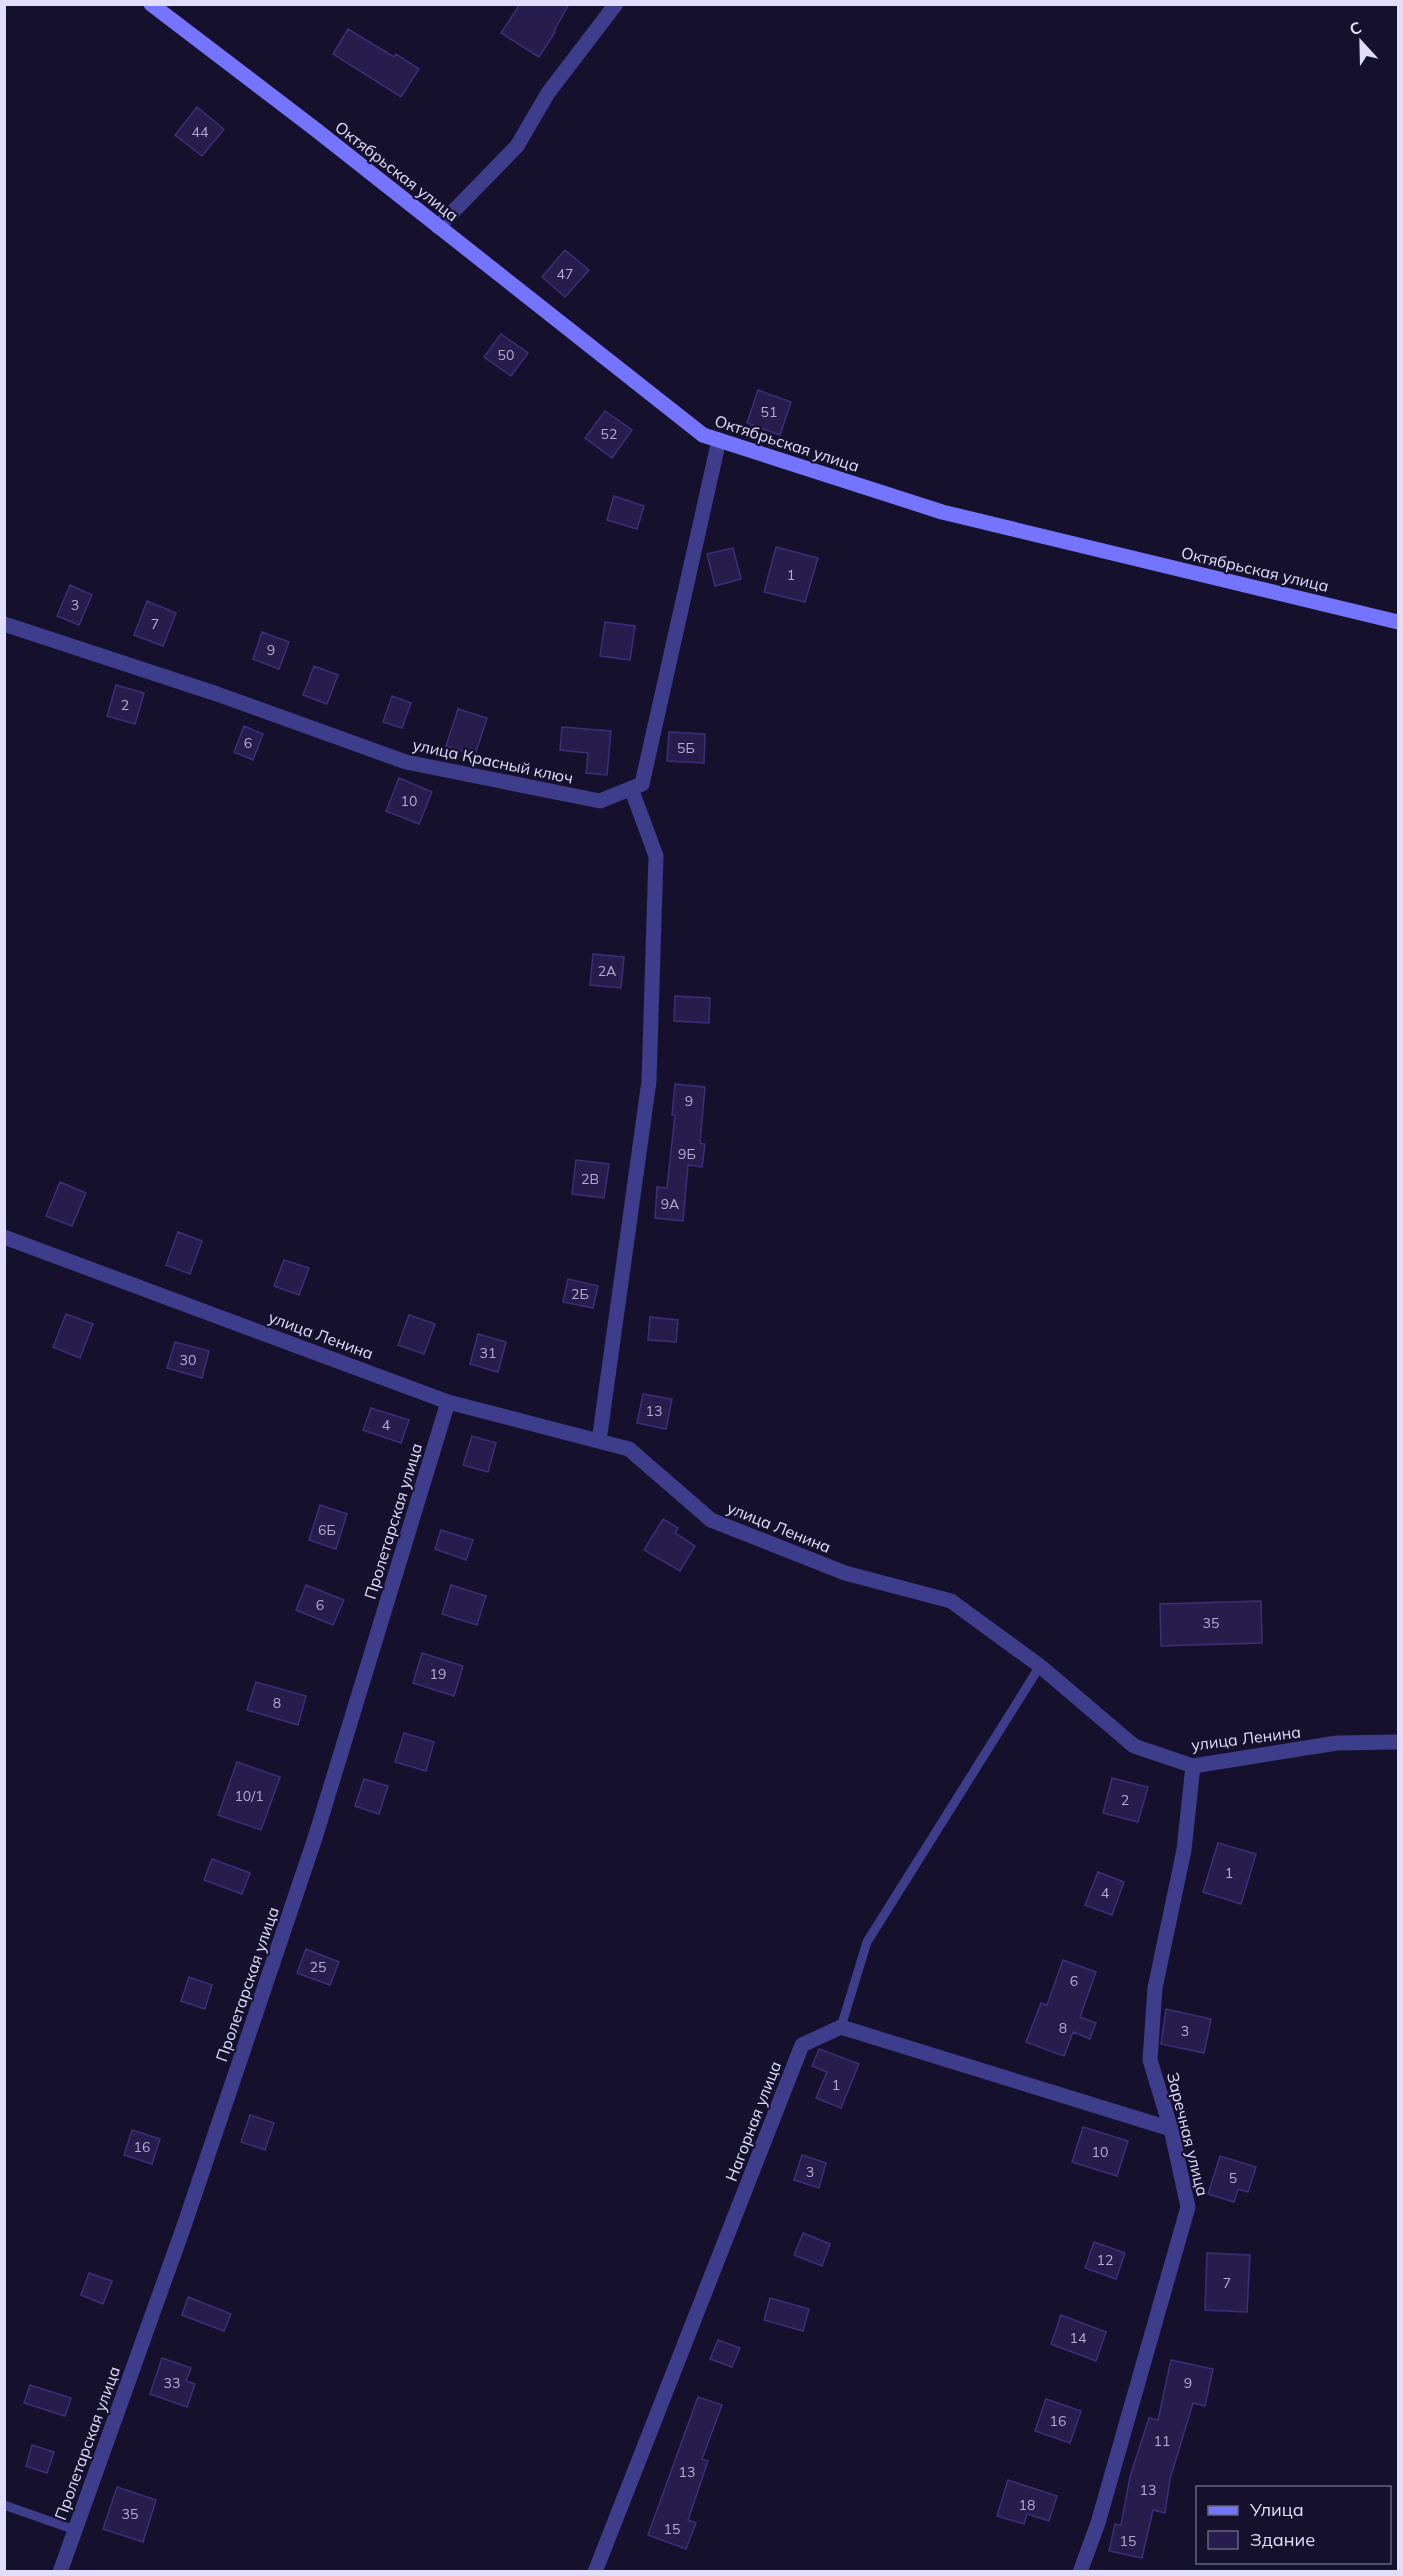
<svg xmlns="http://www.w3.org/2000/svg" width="1403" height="2576" font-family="Mulish,sans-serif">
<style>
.building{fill:#261d4d;stroke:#3c2f79;stroke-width:1.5}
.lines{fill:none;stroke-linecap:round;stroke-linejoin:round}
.lane{stroke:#3d3d8b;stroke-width:9}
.street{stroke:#3d3d8b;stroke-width:15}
.secondary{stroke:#7474ff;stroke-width:15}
.labels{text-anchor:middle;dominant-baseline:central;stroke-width:4.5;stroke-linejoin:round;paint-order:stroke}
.number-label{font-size:14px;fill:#b2add2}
.street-label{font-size:16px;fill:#e0ddff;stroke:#15112c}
</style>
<rect width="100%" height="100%" fill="#15112c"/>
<path class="building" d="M520 4H569L554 31 555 32 539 57 501 33Z
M348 29 394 57 396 54 419 69 401 97 333 54Z
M197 107 224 129 202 156 175 135Z
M565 250 589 270 565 297 542 277Z
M501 334 528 353 511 376 484 357Z
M758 390 791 402 780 435 747 423Z
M605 411 632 430 612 458 585 438Z
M614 496 644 506 637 529 607 520Z
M776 547 818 558 805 602 764 592Z
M733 548 741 579 715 586 707 554Z
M70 585 92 595 79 625 57 616Z
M147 601 176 613 163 646 134 635Z
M605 622 635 626 630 660 600 656Z
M262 632 289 642 279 669 253 659Z
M314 666 338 675 327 704 303 695Z
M116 685 144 693 135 724 107 716Z
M392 696 411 703 402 728 383 722Z
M458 709 487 718 475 755 446 746Z
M244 726 263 734 253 760 234 752Z
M562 727 611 731 607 775 586 773 588 753 560 750Z
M669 732 705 734 704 763 667 761Z
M399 778 432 792 419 824 386 811Z
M593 954 624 957 621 988 590 985Z
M675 996 710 998 709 1023 674 1021Z
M675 1084 705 1087 700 1143 705 1144 702 1167 688 1165 683 1221 655 1218 657 1187 667 1188 675 1115H672Z
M576 1160 609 1164 604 1198 572 1194Z
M60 1182 86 1193 72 1226 46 1216Z
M178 1232 202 1241 190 1274 166 1265Z
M284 1260 309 1268 299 1295 274 1286Z
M568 1279 598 1286 593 1308 563 1302Z
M66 1314 93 1324 80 1358 53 1347Z
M409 1315 435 1324 424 1354 398 1345Z
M650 1317 678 1320 676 1342 648 1340Z
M478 1334 506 1342 498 1372 470 1364Z
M175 1342 209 1351 202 1378 167 1368Z
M643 1394 672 1399 666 1429 637 1423Z
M371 1408 409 1420 401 1443 363 1430Z
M472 1436 496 1443 488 1472 463 1465Z
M320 1505 347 1514 336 1549 309 1540Z
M663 1519 678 1528 675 1533 695 1546 680 1571 644 1550Z
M441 1530 473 1540 466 1560 435 1549Z
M306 1585 344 1600 333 1625 296 1610Z
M451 1585 486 1596 477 1625 442 1614Z
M1261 1601 1262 1643 1161 1646 1160 1604Z
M422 1653 463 1666 454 1696 413 1683Z
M256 1682 306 1696 298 1725 247 1710Z
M404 1733 434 1742 426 1771 395 1762Z
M237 1762 280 1777 261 1830 218 1815Z
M1112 1778 1148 1787 1138 1822 1103 1813Z
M364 1779 388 1786 379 1814 355 1806Z
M1218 1843 1256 1854 1241 1904 1203 1892Z
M212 1859 250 1873 242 1894 204 1880Z
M1098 1872 1124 1882 1112 1915 1085 1905Z
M306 1949 339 1962 330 1985 297 1973Z
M1063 1960 1096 1972 1080 2017 1096 2023 1090 2039 1073 2032 1064 2056 1026 2042 1041 2003 1047 2005Z
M189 1977 212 1985 205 2009 181 2001Z
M1166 2009 1211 2019 1204 2053 1161 2044Z
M819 2049 859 2064 841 2108 816 2098 827 2072 812 2066Z
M250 2115 274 2123 265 2150 241 2142Z
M1083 2127 1128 2141 1117 2176 1072 2162Z
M132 2130 160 2139 152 2164 124 2155Z
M802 2155 826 2163 819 2188 794 2180Z
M1220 2156 1256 2167 1248 2192 1238 2189 1234 2202 1208 2194Z
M803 2233 830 2244 822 2266 794 2255Z
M1094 2242 1125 2253 1116 2279 1085 2268Z
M1207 2253 1250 2255 1247 2312 1205 2310Z
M89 2273 112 2281 103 2304 81 2295Z
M188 2297 231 2314 224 2331 182 2315Z
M770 2298 809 2309 803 2331 764 2320Z
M1061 2315 1106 2332 1096 2361 1051 2344Z
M718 2340 740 2348 732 2367 710 2359Z
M162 2358 191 2368 186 2381 195 2384 187 2407 150 2394Z
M1171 2360 1213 2369 1205 2406 1193 2403 1170 2479 1165 2513 1153 2510 1142 2558 1109 2551 1115 2524 1121 2525 1130 2477 1149 2418 1158 2420Z
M30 2385 71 2398 65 2416 24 2403Z
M698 2397 722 2405 702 2459 708 2461 688 2520 696 2523 686 2549 648 2535Z
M1046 2399 1081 2411 1070 2443 1035 2431Z
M32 2445 54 2452 47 2473 26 2466Z
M1008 2480 1057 2496 1049 2521 1027 2514 1024 2524 997 2516Z
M117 2487 156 2500 143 2542 103 2529Z"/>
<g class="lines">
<path class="lane" d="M841 2027 867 1942 1040 1666
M4 2505 75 2530"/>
<path class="street" d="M438 227 517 146 548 93 616 4
M4 624 217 694 406 762 600 801 642 784 719 440
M4 1237 448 1402 629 1449 711 1520 845 1573 951 1601 1040 1666 1134 1746 1193 1766 1337 1743 1398 1742
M599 1441 649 1081 656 856 631 788
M60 2572 184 2226 315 1838 448 1402
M595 2572 802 2045 841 2027 1171 2129
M1080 2572 1098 2523 1188 2207 1171 2129 1150 2060 1155 1988 1184 1850 1193 1766"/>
<path class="secondary" d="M151 4 315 129 703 435 942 512 1398 622"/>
</g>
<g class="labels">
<g class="number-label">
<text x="200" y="132">44</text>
<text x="565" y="274">47</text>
<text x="506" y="355">50</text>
<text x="769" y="412">51</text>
<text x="609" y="434">52</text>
<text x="791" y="575">1</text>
<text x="75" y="605">3</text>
<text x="155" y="624">7</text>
<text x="271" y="650">9</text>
<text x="125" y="705">2</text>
<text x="248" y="743">6</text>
<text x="686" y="748">5Б</text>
<text x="409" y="801">10</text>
<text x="607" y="971">2А</text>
<text x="689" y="1101">9</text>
<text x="687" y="1154">9Б</text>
<text x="590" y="1179">2В</text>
<text x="670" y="1204">9А</text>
<text x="580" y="1294">2Б</text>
<text x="488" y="1353">31</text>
<text x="188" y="1360">30</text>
<text x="654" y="1411">13</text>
<text x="386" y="1425">4</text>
<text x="327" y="1530">6Б</text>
<text x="320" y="1605">6</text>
<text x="1211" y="1623">35</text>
<text x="438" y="1674">19</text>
<text x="277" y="1703">8</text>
<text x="249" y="1796">10/1</text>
<text x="1125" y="1800">2</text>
<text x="1229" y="1873">1</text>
<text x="1105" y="1893">4</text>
<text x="318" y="1967">25</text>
<text x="1074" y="1981">6</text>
<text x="1063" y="2028">8</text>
<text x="1185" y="2031">3</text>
<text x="836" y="2085">1</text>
<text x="142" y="2147">16</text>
<text x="1100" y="2152">10</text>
<text x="810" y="2172">3</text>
<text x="1233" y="2178">5</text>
<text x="1105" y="2260">12</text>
<text x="1227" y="2283">7</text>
<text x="1078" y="2338">14</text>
<text x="172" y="2383">33</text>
<text x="1188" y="2383">9</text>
<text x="1058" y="2421">16</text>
<text x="1162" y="2441">11</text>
<text x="687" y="2472">13</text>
<text x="1148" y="2490">13</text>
<text x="1027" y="2505">18</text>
<text x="130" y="2514">35</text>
<text x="672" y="2529">15</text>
<text x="1128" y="2541">15</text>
</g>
<g class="street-label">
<text transform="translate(397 171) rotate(38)">Октябрьская улица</text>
<text transform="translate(787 443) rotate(18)">Октябрьская улица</text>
<text transform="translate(1255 569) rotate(13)">Октябрьская улица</text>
<text transform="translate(493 761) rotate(12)">улица Красный ключ</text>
<text transform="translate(321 1335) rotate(20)">улица Ленина</text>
<text transform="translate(393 1521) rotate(-73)">Пролетарская улица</text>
<text transform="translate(779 1527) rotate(22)">улица Ленина</text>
<text transform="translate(1246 1738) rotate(-7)">улица Ленина</text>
<text transform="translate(247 1984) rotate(-71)">Пролетарская улица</text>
<text transform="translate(753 2121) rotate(-69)">Нагорная улица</text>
<text transform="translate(1188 2134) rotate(76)">Заречная улица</text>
<text transform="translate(87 2443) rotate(-70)">Пролетарская улица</text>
</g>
</g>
<rect width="1403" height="2576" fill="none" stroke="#e0ddff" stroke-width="12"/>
<rect x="1196" y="2486" width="195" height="78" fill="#15112c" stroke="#666380" stroke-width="1.5"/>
<rect x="1208" y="2506" width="30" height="9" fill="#7474ff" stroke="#666380" stroke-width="1.5"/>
<text x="1250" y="2516" font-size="18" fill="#e0ddff">Улица</text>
<rect x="1208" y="2531" width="30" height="18" fill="#261d4d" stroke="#666380" stroke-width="1.5"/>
<text x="1250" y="2546" font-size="18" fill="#e0ddff">Здание</text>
<g transform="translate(1361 42) rotate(338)" stroke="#15112c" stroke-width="4.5" paint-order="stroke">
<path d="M0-4.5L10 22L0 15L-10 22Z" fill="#e0ddff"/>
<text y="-9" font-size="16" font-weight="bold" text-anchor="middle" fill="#e0ddff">С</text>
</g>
</svg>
